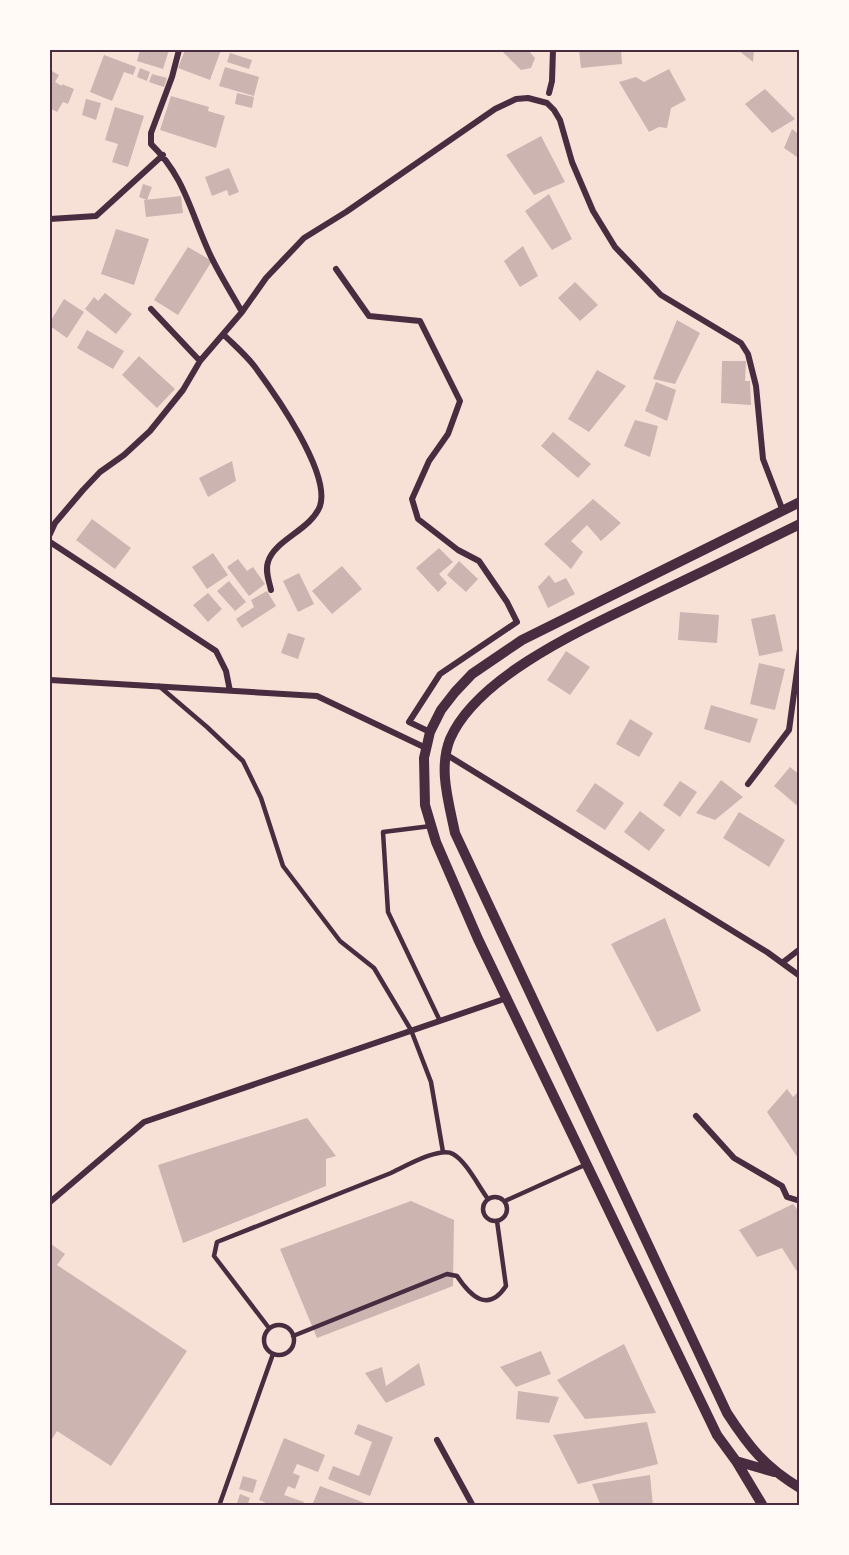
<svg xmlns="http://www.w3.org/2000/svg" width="849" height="1555" font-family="'Titillium Web',sans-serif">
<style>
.building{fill:#ccb4b1}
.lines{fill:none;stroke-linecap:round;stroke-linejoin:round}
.service{stroke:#4a2c40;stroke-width:4.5}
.minor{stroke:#4a2c40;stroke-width:6}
.tertiary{stroke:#4a2c40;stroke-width:10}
.neatline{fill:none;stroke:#4a2c40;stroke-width:2}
</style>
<rect width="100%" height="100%" fill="#f7e1d7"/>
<path class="building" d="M140 50H169L163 69 137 61Z
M185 50H221L210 80 178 68Z
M501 50H528L535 58 531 68 521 70Z
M579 50H621L622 64 581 68Z
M738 50H754L753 62Z
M230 53 252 60 249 69 227 62Z
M104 55 136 67 133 75 124 72 112 101 90 92Z
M225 67 259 77 254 96 219 86Z
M140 68 150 72 147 81 137 77Z
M669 69 686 100 671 108 667 128 659 127 649 132 619 82 636 77 644 82Z
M50 70 59 75 55 82 62 86V84L74 89 68 104 63 102 57 112 50 108Z
M152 74 167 78 164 87 149 82Z
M765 89 795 119 772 133 745 104Z
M237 93 254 97 252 108 235 104Z
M171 96 209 107 208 111 225 116 216 148 160 130Z
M86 99 101 103 96 120 82 115Z
M115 107 144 116 128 167 112 162 118 144 105 140Z
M792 129 800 135V159L784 148Z
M541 136 565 182 534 195 506 155Z
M229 168 239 192 229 196 227 190 212 196 205 177Z
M143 184 152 187 147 200 139 197Z
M549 194 572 239 552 250 525 211Z
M181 196 183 213 146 217 144 200Z
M116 229 149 239 134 285 101 274Z
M523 246 538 276 520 287 504 261Z
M188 247 212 261 178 315 154 300Z
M575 282 598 305 580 321 558 298Z
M105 293 132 314 116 334 85 309 94 297 98 301Z
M64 299 84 312 67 338 50 326V322Z
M677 320 700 333 675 384 653 379Z
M87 330 124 351 113 369 77 348Z
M139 356 175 389 157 408 122 375Z
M722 361H746L745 381H750L751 405 721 403Z
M597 370 626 386 589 432 568 419Z
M656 382 676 390 667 421 645 411Z
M635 420 658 426 650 457 624 446Z
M553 432 591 464 578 478 541 446Z
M232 461 236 481 208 497 199 478Z
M593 499 621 523 601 541 587 525 571 541 583 552 571 569 544 544Z
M92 519 131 548 115 569 76 540Z
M439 548 453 562 439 574 447 583 438 592 416 568Z
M213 553 228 575 207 589 192 567Z
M238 559 247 571 253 567 265 584 249 596 227 567Z
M459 561 478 579 466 592 447 575Z
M342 566 362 589 332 614 312 591Z
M299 573 314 604 298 612 283 581Z
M549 575 555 583 566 578 575 594 548 608 538 587Z
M229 581 246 602 235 611 217 591Z
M267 591 276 606 242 628 236 619 254 607 251 600Z
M208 593 222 609 208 622 193 605Z
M680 612 719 615 717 643 678 640Z
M775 614 783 651 759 656 751 619Z
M288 633 305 638 298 659 281 653Z
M566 651 590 667 570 695 547 680Z
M759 663 785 669 775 710 750 704Z
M711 705 758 719 750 743 704 729Z
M630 719 653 733 639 757 616 744Z
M790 767 800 775V808L774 786Z
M721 780 743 797 715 820 696 813Z
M680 781 697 792 680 817 663 805Z
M595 783 624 803 605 830 576 811Z
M640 811 665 830 649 851 624 832Z
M739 812 785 840 769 867 723 838Z
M665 918 701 1011 657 1032 611 944Z
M787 1089 793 1097 800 1090V1161L767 1112Z
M307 1118 336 1156 326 1159V1186L183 1243 158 1165Z
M411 1201 454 1220 453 1286 317 1338 280 1249Z
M793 1204 800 1213V1276L782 1248 757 1257 739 1230Z
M51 1244 65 1254 57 1265 187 1351 111 1466 57 1431 50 1442Z
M624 1344 656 1413 585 1419 557 1380Z
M541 1351 551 1374 516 1387 500 1367Z
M419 1363 425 1385 386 1403 365 1373 382 1367 386 1386Z
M518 1391 559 1397 549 1423 516 1419Z
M647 1422 658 1464 578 1484 553 1435Z
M358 1424 393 1437 370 1496 328 1479 333 1466 359 1476 372 1442 354 1434Z
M284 1438 325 1455 318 1472 297 1464 293 1473 300 1476 295 1489 288 1486 284 1495 304 1502 302 1506H273L259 1500Z
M650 1475 653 1506H601L592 1484Z
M243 1476 257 1480 253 1493 239 1489Z
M320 1486 365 1503 364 1506H320L313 1503Z
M240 1494 250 1498 247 1506H236Z"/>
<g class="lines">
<path class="service" d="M159 686 207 727 243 761 261 798 283 866 340 941 374 968 411 1030 431 1082 443 1152
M431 826 383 832 388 912 440 1021
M483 1209a12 12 0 1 1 24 0a12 12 0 1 1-24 0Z
M505 1201 587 1164
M264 1340a15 15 0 1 1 30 0a15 15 0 1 1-30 0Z
M269 1328 214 1256 217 1242 391 1173C404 1167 440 1146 453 1154 466 1161 479 1187 488 1199
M293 1336 447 1274 457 1276C471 1297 488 1313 506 1286L497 1221
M219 1506 273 1354"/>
<path class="minor" d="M179 50 172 77 151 133V144C184 176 190 210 208 250 217 271 231 292 242 312
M549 93 552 81 553 50
M50 219 96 216 163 155
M336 269 369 316 420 321 460 401 448 434 429 461 412 499 418 519 458 550 479 561 507 602 517 622 440 674 409 722 430 732
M151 309 200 361
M223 334C234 345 246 355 255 367 275 394 331 473 320 506 311 530 274 540 268 562 265 571 269 581 271 590
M50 534 55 523 83 490 100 472 124 455 150 431 183 390 200 361 242 312 266 278 304 238 346 212 495 109 516 99 528 98 547 103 554 110 560 120 572 162 593 211 615 247 661 295 741 343 748 354 756 386 763 459 783 511
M50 542 216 651 226 671 230 691
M50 680 317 696 426 748
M447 755 767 952 800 976
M748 784 789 730 800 649
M782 963 800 949
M696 1116 734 1158 782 1186 787 1197 800 1201
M50 1202 144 1122 507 998
M437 1440 473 1506"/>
<path class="tertiary" d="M800 524C753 547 707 570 660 592 597 623 479 672 450 739 438 769 449 803 455 833L727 1413C749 1447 765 1467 800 1488
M736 1461 774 1472
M763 1506 736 1461 717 1435 478 939 436 842 425 805 424 758 430 732 441 710 455 692 472 674 522 640 800 502"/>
</g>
<rect width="849" height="1555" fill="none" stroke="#fffaf5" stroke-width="102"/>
<rect x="51" y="51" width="747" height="1453" class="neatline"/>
</svg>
